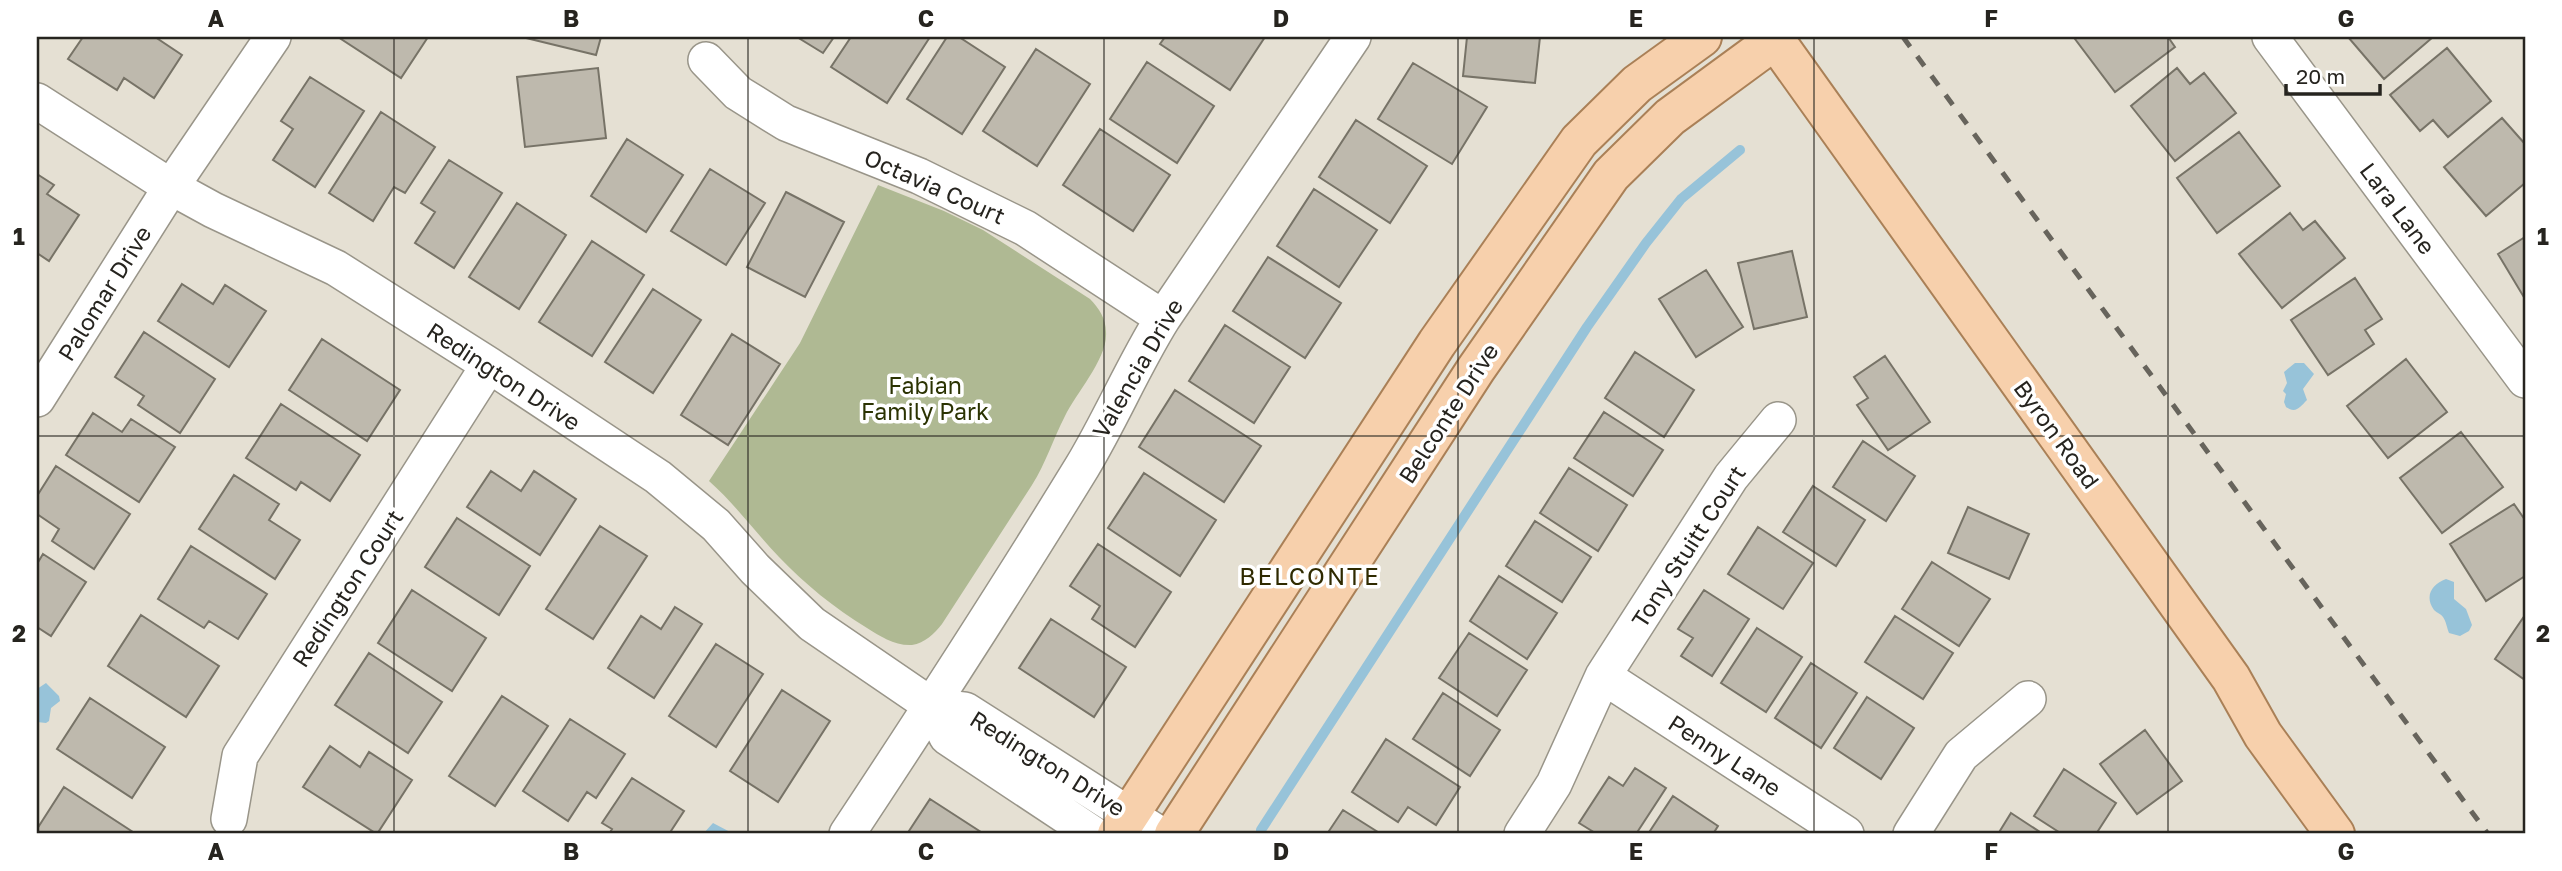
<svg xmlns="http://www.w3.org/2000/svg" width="2562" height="871" font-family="'Golos Text',sans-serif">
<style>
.green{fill:#afb993}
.water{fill:#97c3d9}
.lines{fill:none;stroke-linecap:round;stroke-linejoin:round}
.stream{stroke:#97c3d9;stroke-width:10}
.building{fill:#beb9ad;stroke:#777367;stroke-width:2}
.minor-casing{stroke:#999589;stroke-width:38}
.major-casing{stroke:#aa8057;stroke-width:42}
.minor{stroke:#fff;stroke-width:35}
.major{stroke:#f7d0ac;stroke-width:38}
.rail{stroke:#67645c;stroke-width:5;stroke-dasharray:12 12;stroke-linecap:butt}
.grid{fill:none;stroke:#26241f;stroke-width:2;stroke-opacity:0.55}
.labels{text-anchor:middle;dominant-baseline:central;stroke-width:7;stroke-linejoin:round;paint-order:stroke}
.street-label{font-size:23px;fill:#26241f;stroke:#fff}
.park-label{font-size:23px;fill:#2b3302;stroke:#fff}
.neighbourhood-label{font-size:24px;letter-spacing:2px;fill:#2f2a00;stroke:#fff}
.neatline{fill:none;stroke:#26241f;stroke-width:2.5}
.grid-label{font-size:23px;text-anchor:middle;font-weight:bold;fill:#26241f}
</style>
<rect width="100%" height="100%" fill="#e5e0d3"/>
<path class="green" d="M878 185 944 211 983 230 1090 299C1099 308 1106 319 1106 332 1108 358 1076 393 1065 416 1053 439 1046 463 1032 485L942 624C934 634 925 643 912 645 895 646 880 636 867 628 834 608 805 584 779 557 755 532 735 504 709 481L800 343Z"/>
<path class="water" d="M2295 363H2304L2314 374 2303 389 2307 400C2300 407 2296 414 2286 407L2284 402 2286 394 2283 391 2287 383 2284 372Z
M2446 579 2454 582V599L2466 609 2472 625 2469 631 2460 636 2449 633C2447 628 2446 621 2443 617 2441 614 2437 613 2434 610 2424 596 2432 584 2446 579Z
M46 683 59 696 60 701 51 708 49 721 46 723 37 722V689Z
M713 823 734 834H703Z"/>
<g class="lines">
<path class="stream" d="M1261 830 1587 327 1646 243 1681 199 1740 150"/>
</g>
<path class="building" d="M83 37H155L182 55 154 98 124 78 117 90 68 59Z
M338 37H428L401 78Z
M522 37H601L596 55Z
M797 37H834L823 53Z
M851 37H930L887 103 831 67Z
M947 37H959L1005 67 962 134 907 99Z
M1165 37H1265L1230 90 1160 44Z
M1467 37H1540L1535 83 1463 76Z
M2078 37H2168L2175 47 2115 92 2075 39Z
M2348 37H2433L2384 79Z
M2447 48 2491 101 2448 137 2433 120 2420 131 2390 95Z
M1036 49 1090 84 1037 166 983 131Z
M1147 62 1214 106 1177 163 1110 119Z
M1413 63 1487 107 1452 164 1378 119Z
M598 68 606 138 525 147 517 77Z
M2177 68 2190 84 2204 73 2236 113 2175 161 2131 106Z
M310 77 364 111 315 187 273 160 293 129 281 121Z
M381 112 435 147 405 193 394 187 373 221 329 193Z
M2502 118 2525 144V183L2486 216 2444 167Z
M1356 120 1427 166 1390 223 1319 177Z
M1100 129 1170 175 1133 231 1063 185Z
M2239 132 2280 186 2217 233 2177 178Z
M627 139 683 175 646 232 591 196Z
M449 160 502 193 454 268 415 243 435 212 421 203Z
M710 169 765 203 726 265 671 231Z
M37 174 54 185 47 194 79 215 49 261 37 253Z
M1314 189 1377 230 1339 287 1277 246Z
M786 192 844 222 805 297 747 267Z
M517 203 566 235 519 309 469 277Z
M2290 213 2303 230 2315 221 2345 258 2282 308 2239 254Z
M2525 237V299L2498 254Z
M592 241 644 275 592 356 539 322Z
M1792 251 1807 317 1754 329 1738 263Z
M1268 257 1341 303 1305 358 1233 311Z
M1706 270 1743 327 1696 357 1659 299Z
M2355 278 2382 319 2365 330 2374 344 2328 375 2291 320Z
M182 284 213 304 225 285 266 311 229 367 158 321Z
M653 289 701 320 653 393 605 362Z
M1225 325 1290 367 1254 423 1189 381Z
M144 332 215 379 180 433 138 405 144 396 115 377Z
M732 334 780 364 728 445 681 415Z
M322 339 400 390 367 441 289 390Z
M1635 352 1694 390 1664 437 1605 398Z
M1885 356 1930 422 1888 450 1857 405 1868 398 1854 377Z
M2406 359 2447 412 2388 458 2347 406Z
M1175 390 1261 446 1224 502 1139 447Z
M281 404 360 455 330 501 301 482 296 490 246 458Z
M1604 412 1663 450 1633 496 1574 458Z
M93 413 122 432 131 419 175 447 139 502 66 455Z
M2461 432 2503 487 2442 533 2400 478Z
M1863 441 1915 476 1886 521 1833 487Z
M56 466 130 514 94 569 52 541 59 529 37 514V496Z
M1569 468 1627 505 1598 551 1540 513Z
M491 471 521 491 534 471 576 499 540 555 467 507Z
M1144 473 1216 520 1180 576 1108 528Z
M234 475 279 504 269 520 300 540 275 579 199 529Z
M1813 486 1865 520 1836 566 1783 532Z
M2514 504 2525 520V576L2486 601 2450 544Z
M1968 507 2029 534 2009 579 1948 553Z
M457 518 530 566 499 615 425 567Z
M1535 521 1591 557 1562 602 1506 566Z
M600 526 647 556 593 639 546 609Z
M1758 527 1813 563 1783 609 1728 574Z
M1098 544 1171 592 1135 647 1092 619 1100 606 1070 586Z
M191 546 267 594 238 639 209 621 204 628 158 599Z
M43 554 86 582 51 636 37 627V564Z
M1932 562 1990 599 1959 646 1902 609Z
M1499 576 1557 613 1527 659 1470 621Z
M412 590 486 638 452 691 378 643Z
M1704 590 1749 619 1712 676 1681 656 1693 638 1678 629Z
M675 607 702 624 654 698 608 668 641 616 661 629Z
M141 615 219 666 186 717 108 666Z
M2525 615V680L2495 659Z
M1895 616 1953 653 1923 699 1865 662Z
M1051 619 1126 667 1094 717 1019 668Z
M1757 628 1802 657 1766 712 1721 683Z
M1469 633 1527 670 1497 716 1439 678Z
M716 644 763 674 716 747 669 716Z
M369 653 442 702 408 753 335 705Z
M1811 663 1857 693 1821 748 1775 718Z
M782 690 830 721 778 802 730 771Z
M1443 693 1500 730 1470 776 1413 739Z
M502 696 548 726 495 806 449 776Z
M1867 697 1914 728 1881 779 1834 748Z
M90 698 165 747 132 798 57 749Z
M570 719 625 754 596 798 587 792 568 821 523 791Z
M2145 730 2182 781 2137 814 2100 764Z
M1386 739 1460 787 1436 825 1408 807 1398 822 1352 792Z
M330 746 360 767 369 752 412 780 377 834 303 787Z
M1635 768 1666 788 1636 834H1597L1579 823 1609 777 1623 786Z
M2064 769 2116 803 2096 834H2062L2034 816Z
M632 778 684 811 669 834H609L612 829 602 823Z
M64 787 136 834H37V829Z
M1673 796 1718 826 1713 834H1648Z
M930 799 984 834H907Z
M1343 810 1381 834H1327Z
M2011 813 2043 834H1998Z"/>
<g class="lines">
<defs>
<path id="minor" d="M2270 37 2525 380
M706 60 738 93 786 123 919 176 1025 228 1163 318
M37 101 171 187 213 210 336 268 489 365 658 477 716 525 755 569 812 624 932 706 965 710 1159 834
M37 399 171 187 273 37
M1603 676 1846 834
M932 706 947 737 1093 834
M229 819 240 756 489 365
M847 834C927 713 1006 591 1082 467 1111 419 1133 366 1163 318L1353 37
M1522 834 1554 784 1603 676 1731 477 1778 420
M1911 834 1961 755 2028 699"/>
<path id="major" d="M1773 37 2231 678 2263 735 2335 834
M1117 834 1437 343 1579 141 1637 84 1702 37
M1174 834 1476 369 1611 175 1670 117 1775 40"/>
</defs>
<use href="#minor" class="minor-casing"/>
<use href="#major" class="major-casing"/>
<use href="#minor" class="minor"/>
<use href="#major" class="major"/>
<path class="rail" d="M1903 37 2488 834"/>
</g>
<path class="grid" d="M394 37V834M748 37V834M1104 37V834M1458 37V834M1814 37V834M2168 37V834M37 436H2525"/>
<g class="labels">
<g class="street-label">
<text transform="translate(935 186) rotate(24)">Octavia Court</text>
<text transform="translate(2398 208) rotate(53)">Lara Lane</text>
<text transform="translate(104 293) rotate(-58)">Palomar Drive</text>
<text transform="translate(1137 368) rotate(-60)">Valencia Drive</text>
<text transform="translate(504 376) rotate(33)">Redington Drive</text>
<text transform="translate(1448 413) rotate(-57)">Belconte Drive</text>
<text transform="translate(2057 434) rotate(54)">Byron Road</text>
<text transform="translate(1688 546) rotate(-57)">Tony Stuitt Court</text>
<text transform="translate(347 588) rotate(-57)">Redington Court</text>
<text transform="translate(1725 755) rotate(33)">Penny Lane</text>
<text transform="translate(1048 763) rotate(32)">Redington Drive</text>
</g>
<g class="park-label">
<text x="925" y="385">Fabian<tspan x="925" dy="26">Family Park</tspan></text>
</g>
<g class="neighbourhood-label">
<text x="1310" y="575">BELCONTE</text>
</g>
</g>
<rect width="2562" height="871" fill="none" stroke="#ffffff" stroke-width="77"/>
<path d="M2286 84v10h94v-10" fill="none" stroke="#26241f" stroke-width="3.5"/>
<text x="2296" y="84" font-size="21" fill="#26241f" stroke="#ffffff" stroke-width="5" paint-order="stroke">20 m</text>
<rect x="38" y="38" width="2486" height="794" class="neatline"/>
<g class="grid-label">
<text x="216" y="27">A</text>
<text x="571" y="27">B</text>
<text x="926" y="27">C</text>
<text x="1281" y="27">D</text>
<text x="1636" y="27">E</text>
<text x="1991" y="27">F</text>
<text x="2346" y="27">G</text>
<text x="19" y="245">1</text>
<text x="2543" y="245">1</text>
<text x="19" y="642">2</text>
<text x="2543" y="642">2</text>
<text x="216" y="860">A</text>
<text x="571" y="860">B</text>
<text x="926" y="860">C</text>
<text x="1281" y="860">D</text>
<text x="1636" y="860">E</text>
<text x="1991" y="860">F</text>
<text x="2346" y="860">G</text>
</g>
</svg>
